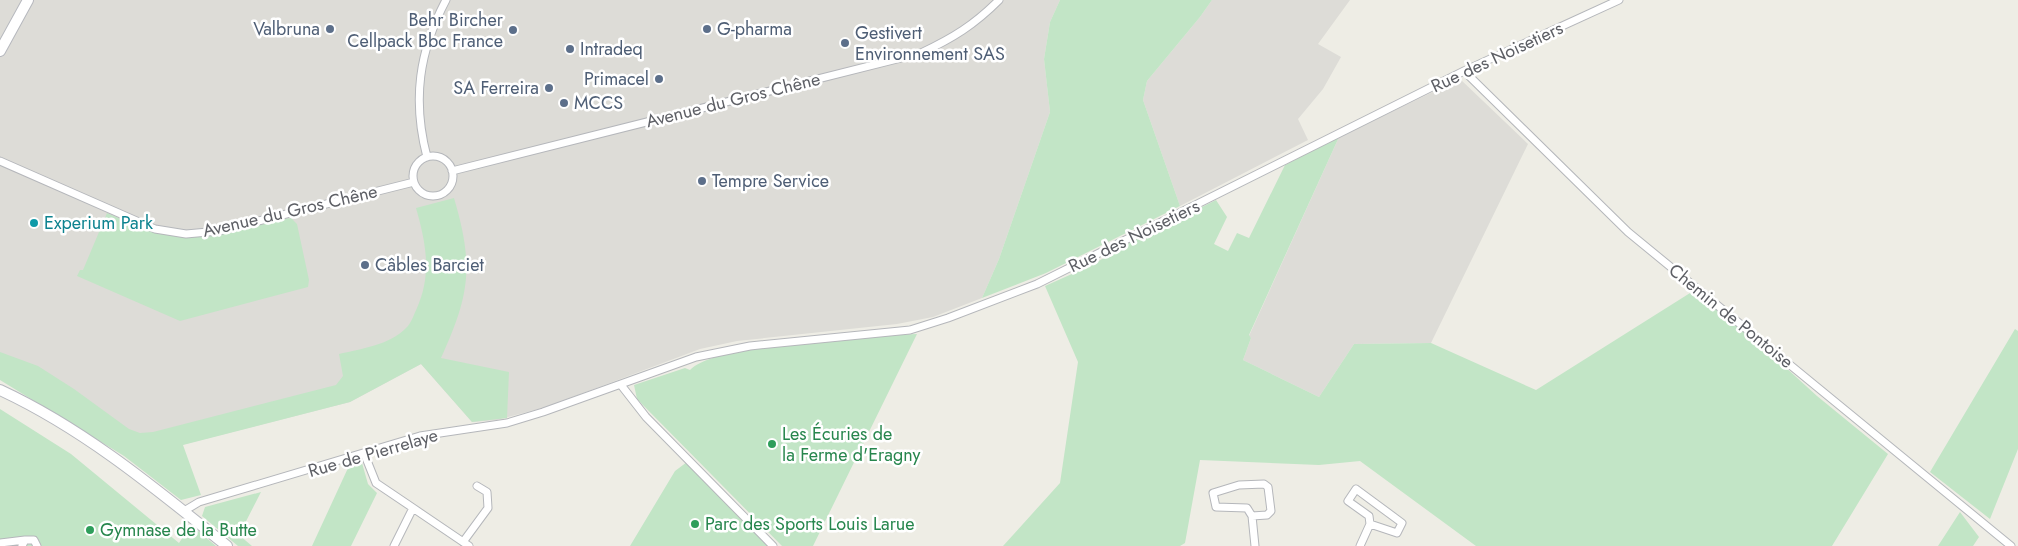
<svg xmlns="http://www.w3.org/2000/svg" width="2018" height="546" font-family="Jost,sans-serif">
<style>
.industrial{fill:#dddcd7}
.green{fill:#c2e5c6}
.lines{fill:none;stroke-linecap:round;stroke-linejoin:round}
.street-casing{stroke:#b5b7bb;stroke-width:9}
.secondary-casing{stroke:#b6b8be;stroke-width:12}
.street{stroke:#fff;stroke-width:7}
.secondary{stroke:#fff;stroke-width:10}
.service-dot{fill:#5c6f8a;stroke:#fff;stroke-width:2}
.culture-dot{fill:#0f9aa8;stroke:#fff;stroke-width:2}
.leisure-dot{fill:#2e9e5b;stroke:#fff;stroke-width:2}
.labels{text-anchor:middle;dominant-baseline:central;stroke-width:5;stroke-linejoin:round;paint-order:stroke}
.service-label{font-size:18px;fill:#4e5e75;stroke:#fff;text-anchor:start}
.street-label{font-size:18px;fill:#5d5f65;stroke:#fff}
.culture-label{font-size:18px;fill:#0d838f;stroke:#fff;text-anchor:start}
.leisure-label{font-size:18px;fill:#27864d;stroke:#fff;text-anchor:start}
</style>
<rect width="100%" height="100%" fill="#eeede5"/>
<path class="industrial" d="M0 0H1060L1050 22 1044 59 1050 112 999 259 982 298 933 317 897 324 737 341 700 349 546 407 497 420 472 422 421 364 350 402 130 458 0 365Z
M1212 0H1350L1318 44 1341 57 1323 89 1298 119 1308 140 1180 206 1143 100 1147 81 1200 17Z
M1460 79 1528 144 1431 343 1354 344 1319 397 1243 360 1251 338 1249 336 1339 137Z"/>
<path class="green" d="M1060 0H1212L1200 17 1147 81 1143 100 1180 206 1046 273 982 298 999 259 1050 112 1044 59 1050 22Z
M1339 137 1249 335 1251 338 1243 360 1319 397 1354 344 1431 343 1536 390 1698 288 1817 396 1888 454 1832 546H1476L1360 461 1319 465 1200 460 1185 543 1180 546H1003L1060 483 1078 362 1045 286 1092 265 1187 209 1188 214 1216 200 1227 217 1214 244 1228 251 1237 233 1249 238 1285 165Z
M454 198C474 266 470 294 441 358L509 372 507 418 472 422 421 364 350 402 183 445 201 495 181 500 124 456 0 380V352L38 366 74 389 129 429 140 433 153 432 336 385 343 376 339 354C360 349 390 345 406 328 411 324 414 314 417 308 432 274 426 243 416 208Z
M107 213C144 229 178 242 219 235 243 231 267 220 291 218L297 224 309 280 308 287 180 321 77 276 80 270H83Z
M2015 329 2018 331V449L1990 519 1930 472Z
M917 334 813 546H782L637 399 634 385 685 368 690 370C718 342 872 337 917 334Z
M0 409 71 454 179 543 191 525 216 546H0Z
M356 460 362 463 368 484 377 493 351 546H312L348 468 342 465Z
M687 462 769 546H630L675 471Z
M261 492 239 535 252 546H238L202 516 205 507Z
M1960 512 1979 537 1973 546H1938Z"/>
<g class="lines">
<defs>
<path id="street" d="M1464 71 1628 232 2011 546
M413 176a20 20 0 1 1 40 0a20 20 0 1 1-40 0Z
M427 157C412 100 419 51 446 0
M0 161 155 229 186 234 219 231 414 182
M452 171 921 53C953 38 974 25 999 0
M621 385 646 417 773 546
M364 453 376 483 413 508
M184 511 199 502 420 436 507 423 543 412 696 357 750 346 910 330 948 318 1037 284 1464 71 1619 0
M1252 516 1267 515 1271 511 1268 487 1264 484 1239 485 1213 493 1216 507 1247 508 1252 516 1255 546
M463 542 488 508 487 492 477 486
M0 543 25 540
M22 546 25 540H34L37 546
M394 546 413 508 469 546
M1360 546 1370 524 1369 516 1348 501 1356 489 1402 523 1397 533 1370 524"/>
<path id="secondary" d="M0 51 28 0
M0 390C84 429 155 488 227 546"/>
</defs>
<use href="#street" class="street-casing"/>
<use href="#secondary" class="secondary-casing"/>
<use href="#street" class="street"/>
<use href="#secondary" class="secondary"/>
</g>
<g class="service-dot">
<circle cx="330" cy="29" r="5"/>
<circle cx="707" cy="29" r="5"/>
<circle cx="513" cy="30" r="5"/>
<circle cx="845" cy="43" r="5"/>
<circle cx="570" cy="49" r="5"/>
<circle cx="659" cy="79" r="5"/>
<circle cx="549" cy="88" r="5"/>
<circle cx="564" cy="103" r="5"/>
<circle cx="702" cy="181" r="5"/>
<circle cx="365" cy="265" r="5"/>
</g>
<circle class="culture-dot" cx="34" cy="223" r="5"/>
<g class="leisure-dot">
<circle cx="772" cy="444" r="5"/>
<circle cx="695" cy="524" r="5"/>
<circle cx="90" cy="530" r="5"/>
</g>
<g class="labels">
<g class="service-label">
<text x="503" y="20" text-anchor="end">Behr Bircher<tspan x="503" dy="21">Cellpack Bbc France</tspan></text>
<text x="320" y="29" text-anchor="end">Valbruna</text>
<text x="717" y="29">G-pharma</text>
<text x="855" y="33">Gestivert<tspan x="855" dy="21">Environnement SAS</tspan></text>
<text x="580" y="49">Intradeq</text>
<text x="649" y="79" text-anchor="end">Primacel</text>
<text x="539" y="88" text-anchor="end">SA Ferreira</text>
<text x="574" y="103">MCCS</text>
<text x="712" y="181">Tempre Service</text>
<text x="375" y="265">Câbles Barciet</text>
</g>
<g class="street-label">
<text transform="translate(1497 57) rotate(-25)">Rue des Noisetiers</text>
<text transform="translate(733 100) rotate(-14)">Avenue du Gros Chêne</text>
<text transform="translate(290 211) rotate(-13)">Avenue du Gros Chêne</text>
<text transform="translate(1134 236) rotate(-26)">Rue des Noisetiers</text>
<text transform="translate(1731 316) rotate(39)">Chemin de Pontoise</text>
<text transform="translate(373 453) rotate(-16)">Rue de Pierrelaye</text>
</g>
<g class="culture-label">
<text x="44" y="223">Experium Park</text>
</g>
<g class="leisure-label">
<text x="782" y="434">Les Écuries de<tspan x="782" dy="21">la Ferme d'Eragny</tspan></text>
<text x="705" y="524">Parc des Sports Louis Larue</text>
<text x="100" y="530">Gymnase de la Butte</text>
</g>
</g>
</svg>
